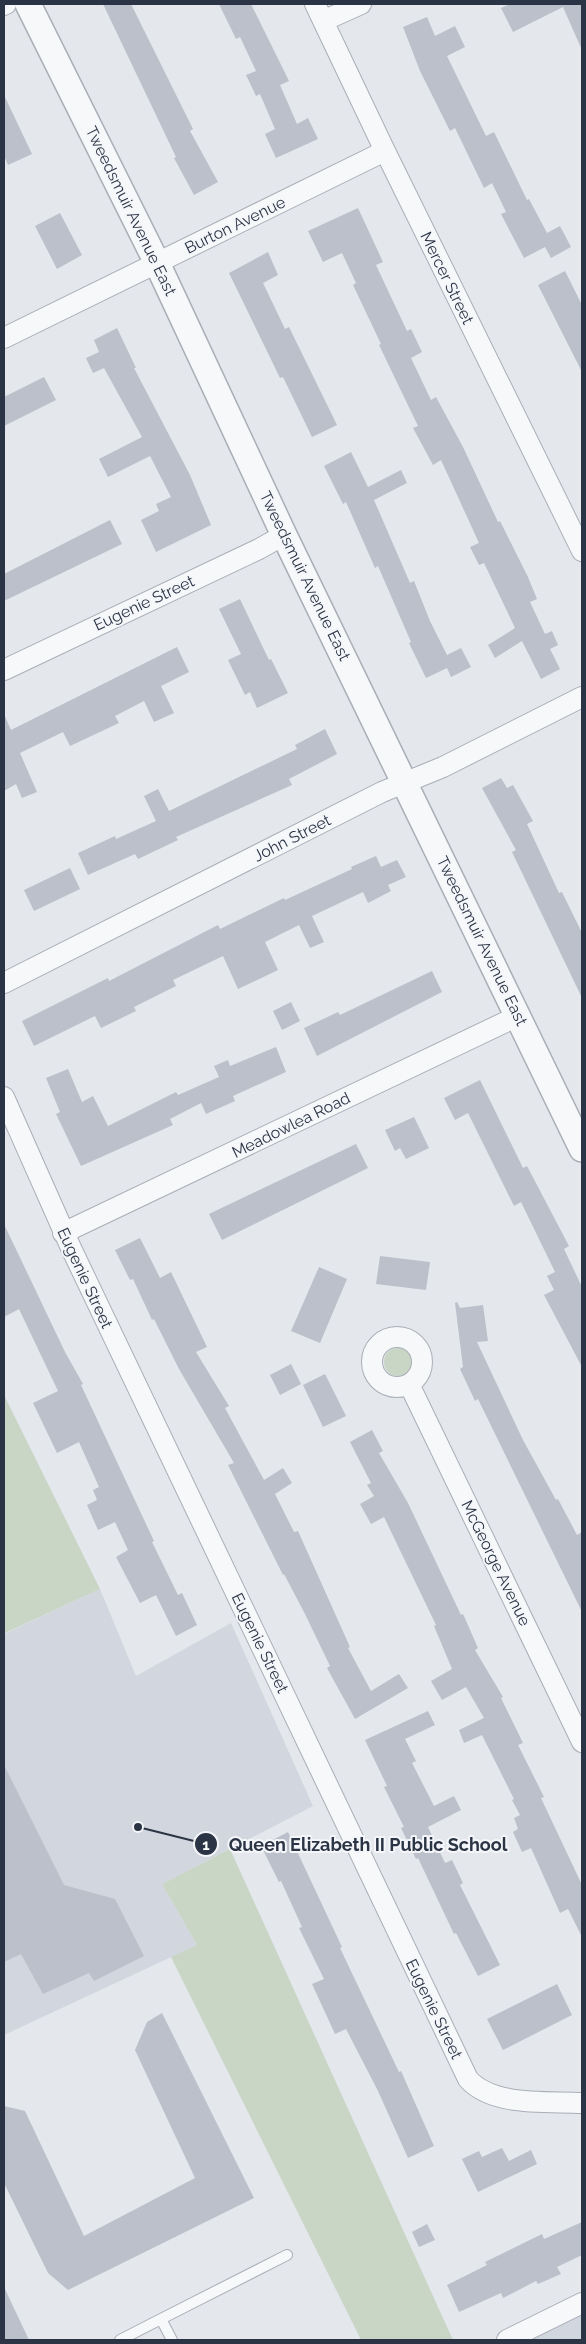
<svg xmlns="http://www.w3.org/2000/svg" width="586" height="2344" font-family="Raleway,sans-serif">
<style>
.built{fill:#d2d6de}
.green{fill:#c9d6c5}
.building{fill:#bbc0ca}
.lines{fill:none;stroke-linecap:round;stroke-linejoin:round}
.service-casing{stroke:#a9aeb7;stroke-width:12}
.minor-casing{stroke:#a9aeb7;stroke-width:22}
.tertiary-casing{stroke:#a9aeb7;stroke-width:28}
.service{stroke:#f7f8fa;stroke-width:10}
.minor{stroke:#f7f8fa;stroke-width:20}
.tertiary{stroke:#f7f8fa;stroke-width:25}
.labels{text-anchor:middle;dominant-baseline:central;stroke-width:4;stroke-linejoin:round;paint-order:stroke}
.street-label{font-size:16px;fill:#2b3445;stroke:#f4f6f9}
.leader{fill:none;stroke:#2b3445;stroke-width:2}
.callout-dot{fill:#2b3445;stroke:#f4f6f9;stroke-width:2}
.mark-label{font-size:15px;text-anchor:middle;font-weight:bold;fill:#fff}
.callout-label{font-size:18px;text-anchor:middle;font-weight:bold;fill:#2b3445;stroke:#f4f6f9;stroke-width:4;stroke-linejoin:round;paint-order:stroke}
</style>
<rect width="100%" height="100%" fill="#e4e7ec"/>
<path class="built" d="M100 1589 136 1676 231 1623 313 1806 162 1884 197 1945 4 2035V1634Z
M582 2310V2340H518Z"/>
<path class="green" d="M384 1362a14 14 0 1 1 28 0a14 14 0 1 1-28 0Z
M4 1395 100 1589 5 1633 4 1629Z
M230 1849 453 2340H361L171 1957 197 1945 162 1884Z"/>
<path class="building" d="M103 4H131L193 129 190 131 218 182 194 195 174 158 176 157Z
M219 4H251L289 81 280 85 297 124 308 118 318 139 276 158 265 134 275 129 260 94 256 96 246 75 256 71 240 37 236 39Z
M510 4H582V50L563 7 513 32 501 8Z
M427 17 435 36 455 26 465 47 447 56 486 136 494 132 527 200 529 199 547 233 560 226 571 247 551 258 545 247 524 258 501 214 506 212 492 183 484 188 455 128 450 131 420 71 403 27Z
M4 95 32 154 8 165 4 156Z
M358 208 383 262 376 265 407 331 411 329 422 352 411 358 431 400 436 397 463 447 498 522 500 521 528 577 537 599 530 602 545 634 552 631 558 645 550 649 560 669 541 679 522 641 495 658 488 645 515 628 484 563 479 565 470 547 479 543 441 460 433 465 413 428 418 426 379 345 381 344 353 285 356 283 342 253 323 262 308 231Z
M60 213 82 255 57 269 35 226Z
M268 252 278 275 263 283 285 329 289 327 337 425 312 437 283 377 280 378 229 273Z
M565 271 582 305V372L538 285Z
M117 328 136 368H134L190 475 211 525 156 552 141 520 159 511 156 504 171 497 150 456 108 477 99 459 142 437 104 368 93 373 86 358 99 352 94 340Z
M44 377 56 400 4 426V397Z
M351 452 368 487 401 470 407 483 374 500 410 583 414 581 430 621 447 655 461 648 471 667 451 677 447 668 426 678 409 643 411 642 378 566 375 568 346 502 343 504 324 466Z
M110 520 122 544 4 601V574Z
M240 599 269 660 271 659 288 693 257 708 250 692 245 695 228 660 241 654 219 609Z
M177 647 189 672 161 686 174 713 154 722 144 701 115 716 119 723 70 746 63 732 20 753 37 792 22 798 16 784 4 791V714L11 730Z
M325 729 337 754 289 779 292 785 176 837 178 840 138 859 135 854 88 875 78 853 115 836 116 839 156 821 144 796 158 789 169 811 297 749 295 745Z
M501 778 507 788 513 785 533 821 527 824 559 893 562 892 582 933V998L512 852 516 850 482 788Z
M376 856 381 867 397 860 406 877 388 885 391 891 368 903 363 892 312 916 324 942 310 948 299 925 265 942 278 970 238 989 223 956 173 980 176 986 134 1007 136 1011 101 1028 95 1016 34 1046 22 1021 108 978 109 981 218 925 220 929 284 898 285 900 352 869 351 867Z
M70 868 80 889 34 911 24 890Z
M432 971 442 992 317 1056 304 1028 338 1012 340 1015Z
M291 1002 300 1021 282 1030 273 1011Z
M276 1047 286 1072 233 1096 235 1101 206 1114 201 1103 170 1119 173 1125 81 1166 56 1114 60 1112 46 1078 68 1069 82 1102 93 1096 108 1126 176 1092 178 1095 219 1077 214 1066 228 1060 230 1066Z
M480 1080 523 1168 527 1166 569 1246 564 1249 582 1287V1367L544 1295 554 1290 547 1276 555 1272 521 1202 514 1206 468 1113 455 1120 444 1098Z
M414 1117 429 1148 406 1159 400 1148 395 1151 385 1130Z
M356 1144 368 1168 222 1240 209 1214Z
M4 1224 65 1352 83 1384 81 1385 154 1541 152 1542 178 1595 182 1593 197 1625 176 1636 156 1595 140 1603 116 1557 128 1550 115 1522 98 1530 87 1505 97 1500 93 1490 99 1487 79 1442 57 1453 33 1403 58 1391 19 1309 4 1317Z
M140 1238 160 1278 171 1272 207 1347 196 1352 229 1406 225 1408 264 1480 283 1468 292 1483 275 1494 294 1532 298 1531 350 1647 348 1648 371 1691 399 1674 408 1688 355 1719 327 1668 330 1666 305 1614 284 1574 283 1575 228 1465 234 1463 179 1369 154 1319 152 1320 133 1279 130 1280 115 1250Z
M380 1256 430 1262 426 1290 376 1284Z
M319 1267 347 1279 320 1343 291 1331Z
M457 1302 460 1308 483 1305 488 1341 477 1342 523 1440 556 1500 558 1499 577 1535 582 1532V1612L478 1399 475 1401 460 1369 463 1367 455 1303Z
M291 1364 301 1384 280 1395 270 1375Z
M325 1374 346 1416 323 1427 303 1385Z
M372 1430 383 1451 379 1453 408 1503 461 1615 463 1614 478 1648 475 1650 503 1697 501 1698 523 1743 518 1745 544 1797 541 1798 582 1885V1937L568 1909 560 1913 531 1848 522 1852 513 1832 518 1829 514 1818 520 1815 512 1800 514 1799 482 1735 464 1743 459 1730 484 1718 466 1687 442 1700 431 1681 452 1669 434 1626 436 1625 384 1517 371 1524 360 1504 374 1496 367 1485 371 1483 350 1442Z
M428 1711 435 1725 405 1739 416 1761 412 1763 434 1806 454 1796 461 1810 428 1827 445 1863 452 1860 463 1883 460 1885 500 1965 478 1976 456 1933 454 1934 418 1858 416 1859 401 1828 404 1827 384 1787 387 1786 365 1740Z
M4 1765 64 1885 115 1899 144 1956 94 1981 89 1973 43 1994 21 1954 4 1962Z
M288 1832 342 1947 340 1948 399 2072 401 2071 434 2146 408 2158 378 2091 346 2029 335 2034 312 1984 324 1979 299 1928 302 1927 281 1881 279 1882 261 1846Z
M557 1984 572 2015 503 2050 487 2019Z
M162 2013 254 2198 68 2290 48 2273 4 2183V2106L25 2111 84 2236 195 2178 135 2050 147 2022Z
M502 2148 509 2161 531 2150 537 2164 478 2192 462 2159 479 2151 482 2157Z
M582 2222V2255L557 2267 561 2274 538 2284 536 2281 503 2298 501 2293 459 2312 447 2285 487 2265 485 2262 542 2234 544 2239Z
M427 2224 435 2240 419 2247 412 2232Z
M4 2287 29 2340H4Z"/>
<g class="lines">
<defs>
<path id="service" d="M120 2340 161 2319
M172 2340 161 2319 287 2255"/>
<path id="minor" d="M315 4 385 151 582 551
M4 5 6 4
M323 21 361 4
M4 338 385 151
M4 670 259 549 284 535
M4 983 382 792 443 767 582 697
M4 1097 71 1248 468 2079C493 2107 547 2101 582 2103
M63 1233 518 1016
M372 1362a25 25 0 1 1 50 0a25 25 0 1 1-50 0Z
M409 1384 582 1742
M507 2340 582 2303"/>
<path id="tertiary" d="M28 4 157 263 284 535 582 1149"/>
</defs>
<use href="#service" class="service-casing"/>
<use href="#minor" class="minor-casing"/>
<use href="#tertiary" class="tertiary-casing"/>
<use href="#service" class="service"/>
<use href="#minor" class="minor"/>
<use href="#tertiary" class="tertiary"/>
</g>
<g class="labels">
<g class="street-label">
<text transform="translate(131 211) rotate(64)">Tweedsmuir Avenue East</text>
<text transform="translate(235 225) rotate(-26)">Burton Avenue</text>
<text transform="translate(447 278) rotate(64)">Mercer Street</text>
<text transform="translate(305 576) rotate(64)">Tweedsmuir Avenue East</text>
<text transform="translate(144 603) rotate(-25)">Eugenie Street</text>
<text transform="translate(292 838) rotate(-27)">John Street</text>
<text transform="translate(482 941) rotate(64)">Tweedsmuir Avenue East</text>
<text transform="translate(291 1125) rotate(-26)">Meadowlea Road</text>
<text transform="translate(85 1278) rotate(65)">Eugenie Street</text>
<text transform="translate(496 1563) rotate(64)">McGeorge Avenue</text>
<text transform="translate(260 1643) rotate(64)">Eugenie Street</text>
<text transform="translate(434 2009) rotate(64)">Eugenie Street</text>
</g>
</g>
<path class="leader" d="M138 1827L206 1844"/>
<g class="callout-dot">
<circle cx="138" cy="1827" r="5"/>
<circle cx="206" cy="1844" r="12"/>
</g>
<g class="mark-label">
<text x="206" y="1850">1</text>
</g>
<g class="callout-label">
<text x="368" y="1851">Queen Elizabeth II Public School</text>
</g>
<rect width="586" height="2344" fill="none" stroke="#2b3445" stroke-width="10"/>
</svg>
